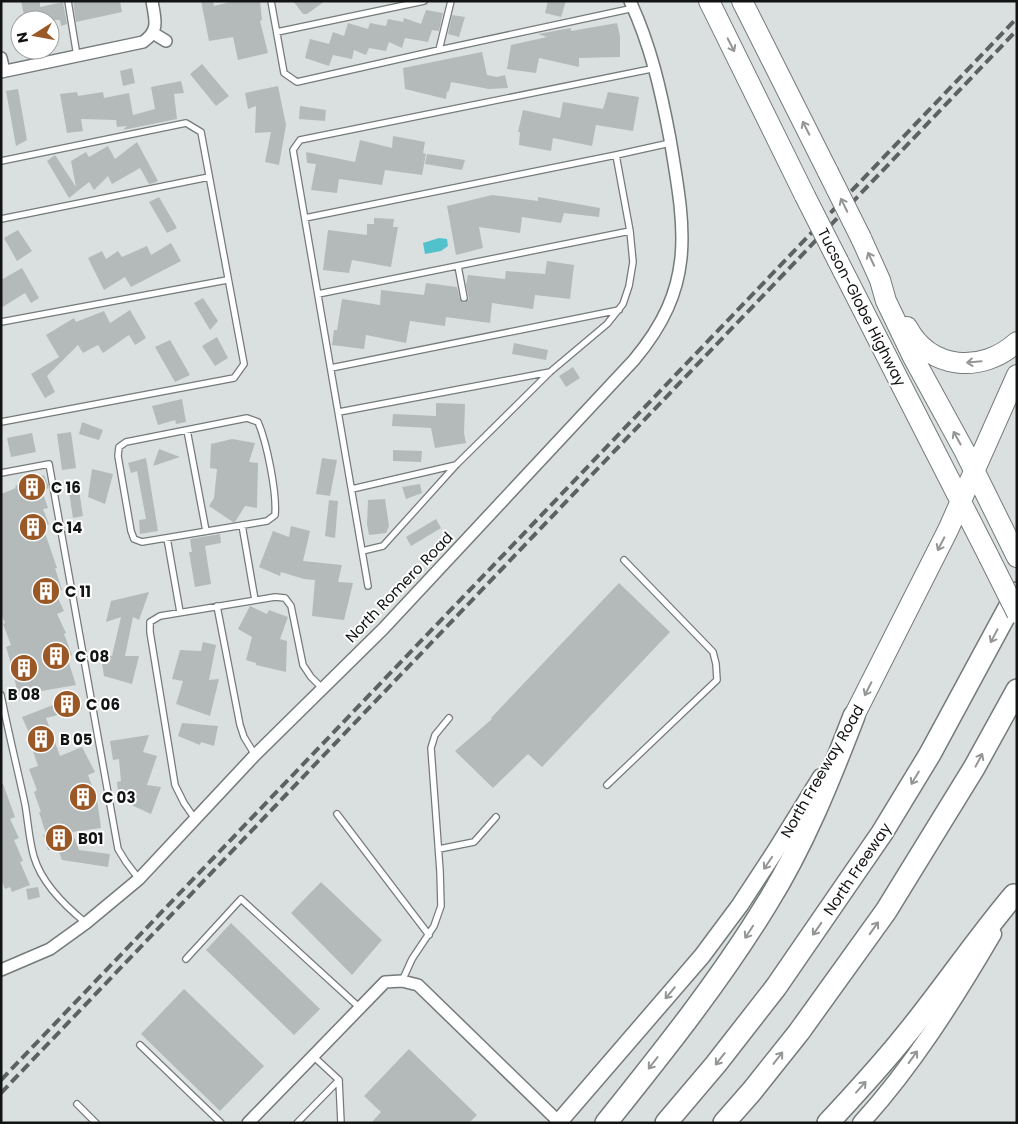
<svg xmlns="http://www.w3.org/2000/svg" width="1018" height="1124" font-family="Poppins,sans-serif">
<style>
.water{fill:#51c2cc}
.building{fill:#b4baba}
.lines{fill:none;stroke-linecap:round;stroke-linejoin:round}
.service-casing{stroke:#757a7a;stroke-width:8}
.minor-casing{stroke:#757a7a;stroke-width:14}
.secondary-casing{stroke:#757a7a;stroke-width:19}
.trunk-casing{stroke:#757a7a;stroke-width:22}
.motorway-casing{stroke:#757a7a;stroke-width:24}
.service{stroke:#fff;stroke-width:5.5}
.minor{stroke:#fff;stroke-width:11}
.secondary{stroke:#fff;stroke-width:16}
.trunk{stroke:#fff;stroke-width:20}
.motorway{stroke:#fff;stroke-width:21}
.rail{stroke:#5e6161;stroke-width:4;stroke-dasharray:10 5;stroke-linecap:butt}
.trunk-bridge-casing{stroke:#757a7a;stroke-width:22;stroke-linecap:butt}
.trunk-bridge{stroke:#fff;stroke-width:20}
.oneway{stroke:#949595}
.labels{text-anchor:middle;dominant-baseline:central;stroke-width:4;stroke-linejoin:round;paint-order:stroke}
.street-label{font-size:15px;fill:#121414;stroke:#fff}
.poi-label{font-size:15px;font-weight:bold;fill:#121414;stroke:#fff;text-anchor:start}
</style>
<rect width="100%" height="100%" fill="#dadfe0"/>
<path class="water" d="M439 238 447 239 448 246 441 251 425 254 423 243Z"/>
<path class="building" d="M21 1H40V7L63 2 67 24 61 26 60 20H25Z
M73 1H120L122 12 76 22Z
M201 1H213L214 6 234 1H260L262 20 260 21 268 53 238 60 233 37 209 41Z
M293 1H325L307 14H303Z
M548 1H566L561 17 545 13Z
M426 10 443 13 439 31 432 30 428 42 405 38 402 48 389 42 386 51 369 48 366 55 354 50 352 59 333 55 329 66 305 58 310 39 329 44 333 32 344 36 348 23 368 29 370 23 386 26 388 19 403 22 404 18 421 24Z
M452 15 465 17 459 37 448 34Z
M617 23 620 36V57L579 58V67L539 58 536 73 507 69 511 45 547 37 538 34 571 28V31Z
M482 52 487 75 497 77 505 75 508 88 489 89 451 82 449 91 447 92 446 99 405 89 403 68Z
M202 64 229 96 216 106 190 74Z
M132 68 135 83 123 86 120 71Z
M181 81 184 93 174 94 177 119 123 130 127 126 117 127 116 120 81 119 83 131 67 133 60 94 77 92 78 96 103 92 104 98 129 93 133 115 155 109 151 87Z
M278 86 286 125 279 165 265 162 271 132 255 133 256 106 248 109 245 93Z
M18 89 27 140 16 146 6 91Z
M608 92 639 97 633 131 596 125 592 146 553 138 551 151 519 145 520 132H518L523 110 560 118 563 102 603 109Z
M300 106 326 110 325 121 299 119Z
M393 136 425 142 423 153 426 154 422 175 385 170 382 185 339 179 337 193 311 190 316 164 307 163 306 152 355 162 360 140 392 148Z
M137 142 158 181 154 183 149 184 140 168 112 184 108 176 94 190 89 182 69 198 47 161 55 155 76 187 71 161 86 152 89 157 108 146 115 159Z
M427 154 465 160 462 170 425 164Z
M492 195 538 201V197L600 208 599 217 564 213 561 223 522 217 520 233 479 227 483 248 456 255 447 206Z
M159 197 177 228 167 233 149 202Z
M374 218 394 219 393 227H398L391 267 352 260 349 273 323 270 328 230 367 235V224H374Z
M18 230 32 251 17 261 4 238Z
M171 243 181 261 131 287 125 277 104 290 88 258 102 251 106 259 118 251 122 257 147 246 151 255Z
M547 261 574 265 570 299 535 295 533 309 492 303 490 323 446 317 445 326 410 321 406 343 366 335 364 349 332 345 334 330H337L342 299 380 305 381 290 424 295 426 283 457 287 460 299 464 303 469 299 466 285 468 275 505 279 506 271 545 274Z
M22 268 39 298 31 303 25 293 1 308V280Z
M203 298 218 321 210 330 194 303Z
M130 310 146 338 135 345 129 335 103 353 98 345 83 353 78 345 47 376 55 392 45 398 31 374 59 357 46 335 74 318 76 322 104 311 110 323Z
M217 337 228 358 215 366 202 346Z
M170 340 190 375 175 382 155 347Z
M514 343 548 350 546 360 512 354Z
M573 367 580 378 566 387 559 376Z
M182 399 186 422 176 424 175 420 158 425 152 406Z
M436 403 465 404 464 433 466 443 435 448 431 428 392 426 393 414 436 416Z
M82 422 103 430 99 440 79 434Z
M71 432 76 468 62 470 57 434Z
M32 433 36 452 11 457 7 438Z
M232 439 255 443 249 462 258 463 257 508 245 506 235 522H233L209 506 214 498 217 469 210 468 211 444Z
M159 449 180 457 153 466Z
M393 450 422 451 421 462 393 461Z
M146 458 158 531 140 534 139 520 146 519 137 471 131 473 128 463Z
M322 458 337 460 330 496 316 494Z
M92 469 113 474 105 504 88 497Z
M44 475 49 488 42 491 48 508 43 509 49 524 43 527 57 568H55L62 590 55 592 64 611 57 614 66 633 64 634 72 655 67 657 76 685 18 695 12 667 6 647 11 645 3 624 5 623 1 614V494L16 488 15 486Z
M420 484 422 493 406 499 402 487Z
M79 490 83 516 73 518 69 492Z
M385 499 389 526 386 533 369 535 367 524 368 500Z
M329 500 338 501 335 538 325 536Z
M436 519 441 528 411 546 406 537Z
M291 526 310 531 303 561 342 565 338 582 353 583 344 620 312 616 315 580 304 579 281 572 280 576 259 567 273 531 289 537Z
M220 534 221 543 205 546 211 584 195 587 189 552H192L190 539Z
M619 583 670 632 542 767 528 754 493 788 455 751 492 719 491 718Z
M149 592 139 620 133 617 125 656H139L132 684 104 676 101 657 112 656 121 617 106 622 111 601Z
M250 606 267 614 269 610 288 617 280 639 287 641 286 672 256 665V663L246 660 252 637 238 629Z
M203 642 216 645 209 680 219 679 210 716 176 704 183 681 172 679 180 650 201 651Z
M79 695 82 709 46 718 60 756 82 747 95 772 88 775 97 799 101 828 72 832 79 850 110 854 108 867 62 860 57 847 48 850 43 835 46 834 39 812H41L34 792 37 790 29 769 38 766 28 736 30 735 22 717Z
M182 723 218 726 214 746 201 742 200 745 178 736Z
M149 735 143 752 157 756 147 785 161 787 151 814 127 803 125 792H118L117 782 121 781 119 759 113 760 110 741Z
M1 784H3L15 817 10 819 19 838 14 840 23 861 20 862 30 885 12 892 10 887 5 889 1 879Z
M321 882 382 940 352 975 291 913Z
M38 887 40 897 28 900 26 889Z
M231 923 320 1009 294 1035 206 950Z
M184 989 264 1066 220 1111 141 1034Z
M409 1049 477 1115 469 1123H371L381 1112 364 1096Z"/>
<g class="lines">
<defs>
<path id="service" d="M68 1 77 56
M271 1 284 73 297 82 439 50 634 8
M277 32 424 1
M439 50 451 1
M1 161 186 123 201 132 244 364 234 378 1 422
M305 218 616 155 670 143
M1 219 209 177
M458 266 464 298
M318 294 630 231
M1 322 227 280
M331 368 619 310
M339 412 550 372
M247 418 258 422C267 443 277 493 275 515L267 521 142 542 134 539 131 531 118 456 119 447 126 442Z
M187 430 206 531
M1 473 49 464 118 849 126 862 139 879
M352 489 456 465
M242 525 255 600
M167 538 180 612
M362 551 383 546 456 465 550 372 607 324 623 304 629 286 633 262 630 231 616 155
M368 586 293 150 300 140 656 68
M217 606 240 725 244 737 255 755
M1 695C8 731 17 767 25 804 28 821 29 840 34 857 42 884 65 906 86 923
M607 785 717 680 716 664 713 652 624 560
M337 814 429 935
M195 819 184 803 175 785 150 632V622L160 616 275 597 285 598 291 606 303 665 311 677 322 688
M439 849 474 842 496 817
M186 959 241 899 360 1008
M402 981 412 959 434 926 441 906 440 871 431 748 435 735 449 718
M140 1045 221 1123
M313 1056 339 1080 341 1123
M77 1104 96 1123
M297 1123 339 1080"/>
<path id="minor" d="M153 33 166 41
M1 58 4 71
M1 72 143 42C160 30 155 20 152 1
M1 970 50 949 86 923 139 879 255 755 383 629 634 360C697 285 685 229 670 139 661 91 651 46 630 1
M248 1123 385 982 402 981 418 985 559 1122"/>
<path id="secondary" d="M558 1123 702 956 740 905 776 850 821 777
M861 1123C912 1067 955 999 993 934"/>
<path id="trunk" d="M709 1 805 196
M742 1 828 172
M861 238 880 280 886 301 913 357 965 452 1017 557
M838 261 989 557
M907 327C930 370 982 374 1017 342
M854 716 948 530 1017 375"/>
<path id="motorway" d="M606 1123C662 1053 719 982 766 905 803 846 829 781 854 716
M666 1123 716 1064 776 987 882 833 930 754 1017 593
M724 1123 752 1091 799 1032 886 911 974 768 1017 690
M828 1123C854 1095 880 1067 904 1037 942 991 975 941 1014 895"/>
</defs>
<use href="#service" class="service-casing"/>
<use href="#minor" class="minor-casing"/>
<use href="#secondary" class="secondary-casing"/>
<use href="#trunk" class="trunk-casing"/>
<use href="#motorway" class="motorway-casing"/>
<use href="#service" class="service"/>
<use href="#minor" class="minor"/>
<use href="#secondary" class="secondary"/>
<use href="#trunk" class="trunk"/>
<use href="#motorway" class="motorway"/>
<path class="rail" d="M1 1080 1017 18
M1 1093 1017 30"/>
<defs>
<path id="trunk-bridge" d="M828 172 861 238
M805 196 838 261
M989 557 1017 613"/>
</defs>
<use href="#trunk-bridge" class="trunk-bridge-casing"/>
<use href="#trunk-bridge" class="trunk-bridge"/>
</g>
<defs><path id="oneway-shaft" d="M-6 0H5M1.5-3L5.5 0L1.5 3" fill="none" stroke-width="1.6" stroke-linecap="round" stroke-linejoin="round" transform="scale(1.25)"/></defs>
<g class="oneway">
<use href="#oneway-shaft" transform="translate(731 45) rotate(63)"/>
<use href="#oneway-shaft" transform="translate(806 128) rotate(-117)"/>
<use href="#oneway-shaft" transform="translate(844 205) rotate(-116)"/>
<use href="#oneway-shaft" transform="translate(871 259) rotate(-115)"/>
<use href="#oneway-shaft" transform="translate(974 362) rotate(175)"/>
<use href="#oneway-shaft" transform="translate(957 438) rotate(-119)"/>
<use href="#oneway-shaft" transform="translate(941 544) rotate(117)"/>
<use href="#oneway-shaft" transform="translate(994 636) rotate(118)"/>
<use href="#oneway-shaft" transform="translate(868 689) rotate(117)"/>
<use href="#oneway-shaft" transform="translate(979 760) rotate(-62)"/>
<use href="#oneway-shaft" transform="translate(915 778) rotate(121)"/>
<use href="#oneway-shaft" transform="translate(768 863) rotate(124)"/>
<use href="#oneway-shaft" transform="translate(874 928) rotate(-55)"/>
<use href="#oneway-shaft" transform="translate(817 929) rotate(125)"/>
<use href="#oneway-shaft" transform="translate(749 932) rotate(123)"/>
<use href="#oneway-shaft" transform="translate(670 993) rotate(130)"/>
<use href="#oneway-shaft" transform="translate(913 1057) rotate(-54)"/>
<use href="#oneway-shaft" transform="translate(778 1058) rotate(-52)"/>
<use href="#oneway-shaft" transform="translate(720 1059) rotate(128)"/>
<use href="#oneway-shaft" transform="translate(653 1063) rotate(128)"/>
<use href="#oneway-shaft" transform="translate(861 1087) rotate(-48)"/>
</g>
<defs>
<symbol id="building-disc" viewBox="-11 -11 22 22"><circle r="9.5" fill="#9a5826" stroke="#fff"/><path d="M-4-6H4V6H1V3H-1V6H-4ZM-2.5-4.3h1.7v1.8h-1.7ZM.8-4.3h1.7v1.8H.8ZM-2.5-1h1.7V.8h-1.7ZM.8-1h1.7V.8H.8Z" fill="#fff"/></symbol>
</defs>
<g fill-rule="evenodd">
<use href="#building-disc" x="16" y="471" width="32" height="32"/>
<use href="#building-disc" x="17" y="511" width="32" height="32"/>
<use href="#building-disc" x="30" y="575" width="32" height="32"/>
<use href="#building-disc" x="40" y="640" width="32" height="32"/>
<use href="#building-disc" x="8" y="652" width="32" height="32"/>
<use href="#building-disc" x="51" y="688" width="32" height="32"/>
<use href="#building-disc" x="25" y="723" width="32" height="32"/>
<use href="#building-disc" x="67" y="781" width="32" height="32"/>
<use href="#building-disc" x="43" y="822" width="32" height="32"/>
</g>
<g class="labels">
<g class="street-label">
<text transform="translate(862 307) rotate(63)">Tucson-Globe Highway</text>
<text transform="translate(399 587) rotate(-46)">North Romero Road</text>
<text transform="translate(822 771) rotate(-60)">North Freeway Road</text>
<text transform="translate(857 869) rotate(-56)">North Freeway</text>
</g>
<g class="poi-label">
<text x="51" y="487">C 16</text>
<text x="52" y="527">C 14</text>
<text x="65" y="591">C 11</text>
<text x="75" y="656">C 08</text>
<text x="24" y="694" text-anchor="middle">B 08</text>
<text x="86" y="704">C 06</text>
<text x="60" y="739">B 05</text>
<text x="102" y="797">C 03</text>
<text x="78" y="838">B01</text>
</g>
</g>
<rect width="1018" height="1124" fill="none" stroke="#121414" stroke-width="5"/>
<g transform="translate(35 35) rotate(259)"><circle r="24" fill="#ffffff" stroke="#a0a1a1"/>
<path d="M0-4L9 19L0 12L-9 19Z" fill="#9a5826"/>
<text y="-8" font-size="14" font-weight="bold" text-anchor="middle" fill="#121414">N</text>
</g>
</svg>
